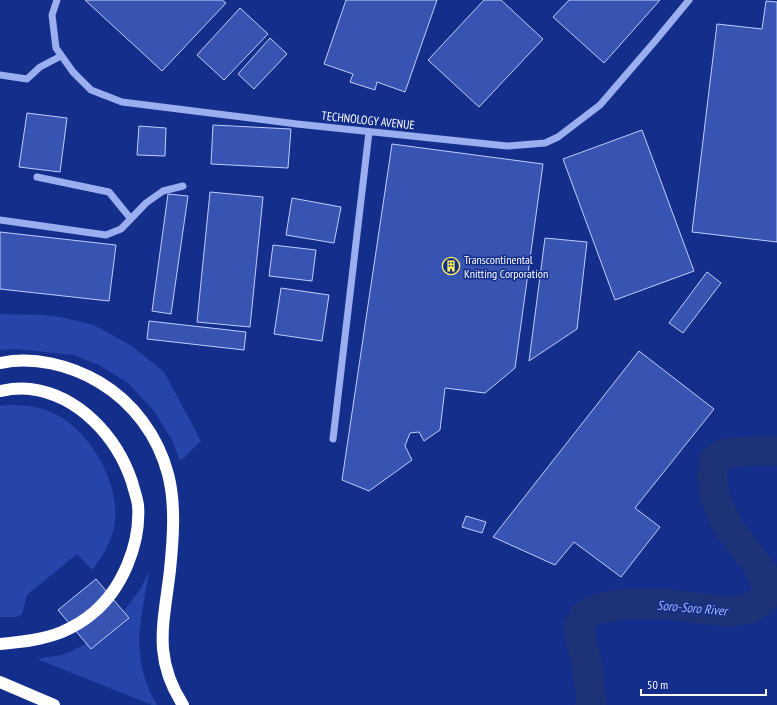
<svg xmlns="http://www.w3.org/2000/svg" width="777" height="705" font-family="'PT Sans Narrow',sans-serif">
<style>
.green{fill:#2545aa}
.lines{fill:none;stroke-linecap:round;stroke-linejoin:round}
.river{stroke:#1e3278;stroke-width:30}
.building{fill:#3754b2;stroke:#c1cffc}
.minor{stroke:#9baff0;stroke-width:7}
.highway{stroke:#fff;stroke-width:12}
.labels{text-anchor:middle;dominant-baseline:central;stroke-width:3;stroke-linejoin:round;paint-order:stroke}
.street-label{font-size:12px;fill:#fff;stroke:#132e8b}
.poi-label{font-size:12px;fill:#fff;stroke:#132e8b;text-anchor:start}
.water-label{font-size:13px;font-style:italic;fill:#a6baf8;stroke:#132e8b}
</style>
<rect width="100%" height="100%" fill="#132e8b"/>
<path class="green" d="M0 314 44 315 60 317 94 325 132 346 164 372 201 441 180 461 172 440 154 411 128 383 99 365 74 355 15 349 0 350Z
M6 405C24 405 42 406 59 416 93 435 122 487 114 527 111 543 102 557 92 570L77 554 27 595 22 614 16 617H0V406Z
M149 571C147 585 144 599 142 613 136 646 140 676 157 705H152L37 659 61 655 72 651 84 645 108 626 126 608 141 588Z"/>
<g class="lines">
<path class="river" d="M590 705 592 703 587 665 581 640 579 626 584 617 589 612 602 608 622 604H667L730 612 749 609 762 601 767 592 764 575 758 566 727 525 719 507 714 494 712 478 713 461 724 454 748 451H777"/>
</g>
<path class="building" d="M85 0H222L226 3 162 71Z
M346 0H437L405 92 377 82 375 90 350 82 353 74 324 64Z
M484 0H501L543 39 479 107 428 60Z
M569 0H660L604 63 553 17Z
M766 1 777 2V242L692 232 717 24 762 29Z
M240 8 268 34 224 80 197 55Z
M270 38 287 54 254 89 238 74Z
M27 113 67 118 60 172 19 167Z
M213 125 291 129 288 168 211 164Z
M139 126 166 128 165 156 137 155Z
M642 130 694 271 615 300 563 159Z
M392 144 543 164 515 368 485 393 445 388 440 430 424 441 419 432 410 433 405 446 412 460 369 491 342 480Z
M210 192 263 197 250 327 197 322Z
M168 194 188 196 171 314 152 311Z
M292 198 341 207 334 243 286 235Z
M0 232 116 245 109 301 0 289Z
M545 238 587 242 577 329 529 361Z
M273 245 316 250 312 281 269 276Z
M707 272 721 283 683 333 669 323Z
M281 288 329 295 322 341 274 334Z
M149 321 246 332 244 350 147 339Z
M639 351 714 409 635 508 660 527 621 577 574 542 555 565 493 537Z
M466 516 486 522 482 533 462 527Z
M96 579 129 618 91 649 58 610Z"/>
<g class="lines">
<path class="minor" d="M57 0 52 15 56 48 73 72 91 90 122 102 297 124 507 146 545 143 558 137 600 105 656 40 689 0
M0 75 27 79 40 67 61 56
M37 177 109 192 131 219
M0 220 106 235 121 229 146 203 163 191 183 186
M333 439 369 132"/>
<path class="highway" d="M0 363C34 356 70 365 99 382 133 402 158 436 168 474 176 504 173 540 170 570 164 623 152 657 183 705
M0 391C10 389 20 388 30 389 79 395 117 437 132 482 134 490 137 498 138 505 141 544 122 589 93 613 84 621 73 627 62 632 42 640 21 642 0 644
M0 682 54 705"/>
</g>
<defs>
<symbol id="building-ring" viewBox="-11 -11 22 22"><circle r="9.5" fill="#132e8b" stroke="#fff25a" stroke-width="1.5"/><path d="M-4-6H4V6H1V3H-1V6H-4ZM-2.5-4.3h1.7v1.8h-1.7ZM.8-4.3h1.7v1.8H.8ZM-2.5-1h1.7V.8h-1.7ZM.8-1h1.7V.8H.8Z" fill="#fff25a"/></symbol>
</defs>
<g fill-rule="evenodd">
<use href="#building-ring" x="441" y="256" width="20" height="20"/>
</g>
<g class="labels">
<g class="street-label">
<text transform="translate(368 120) rotate(6)">TECHNOLOGY AVENUE</text>
</g>
<g class="poi-label">
<text x="464" y="259">Transcontinental<tspan x="464" dy="14">Knitting Corporation</tspan></text>
</g>
<g class="water-label">
<text transform="translate(692 608) rotate(5)">Soro-Soro River</text>
</g>
</g>
<path d="M641 689v6h125v-6" fill="none" stroke="#ffffff" stroke-width="2"/>
<text x="647" y="689" font-size="12" fill="#ffffff" stroke="#132e8b" stroke-width="3" paint-order="stroke">50 m</text>
</svg>
